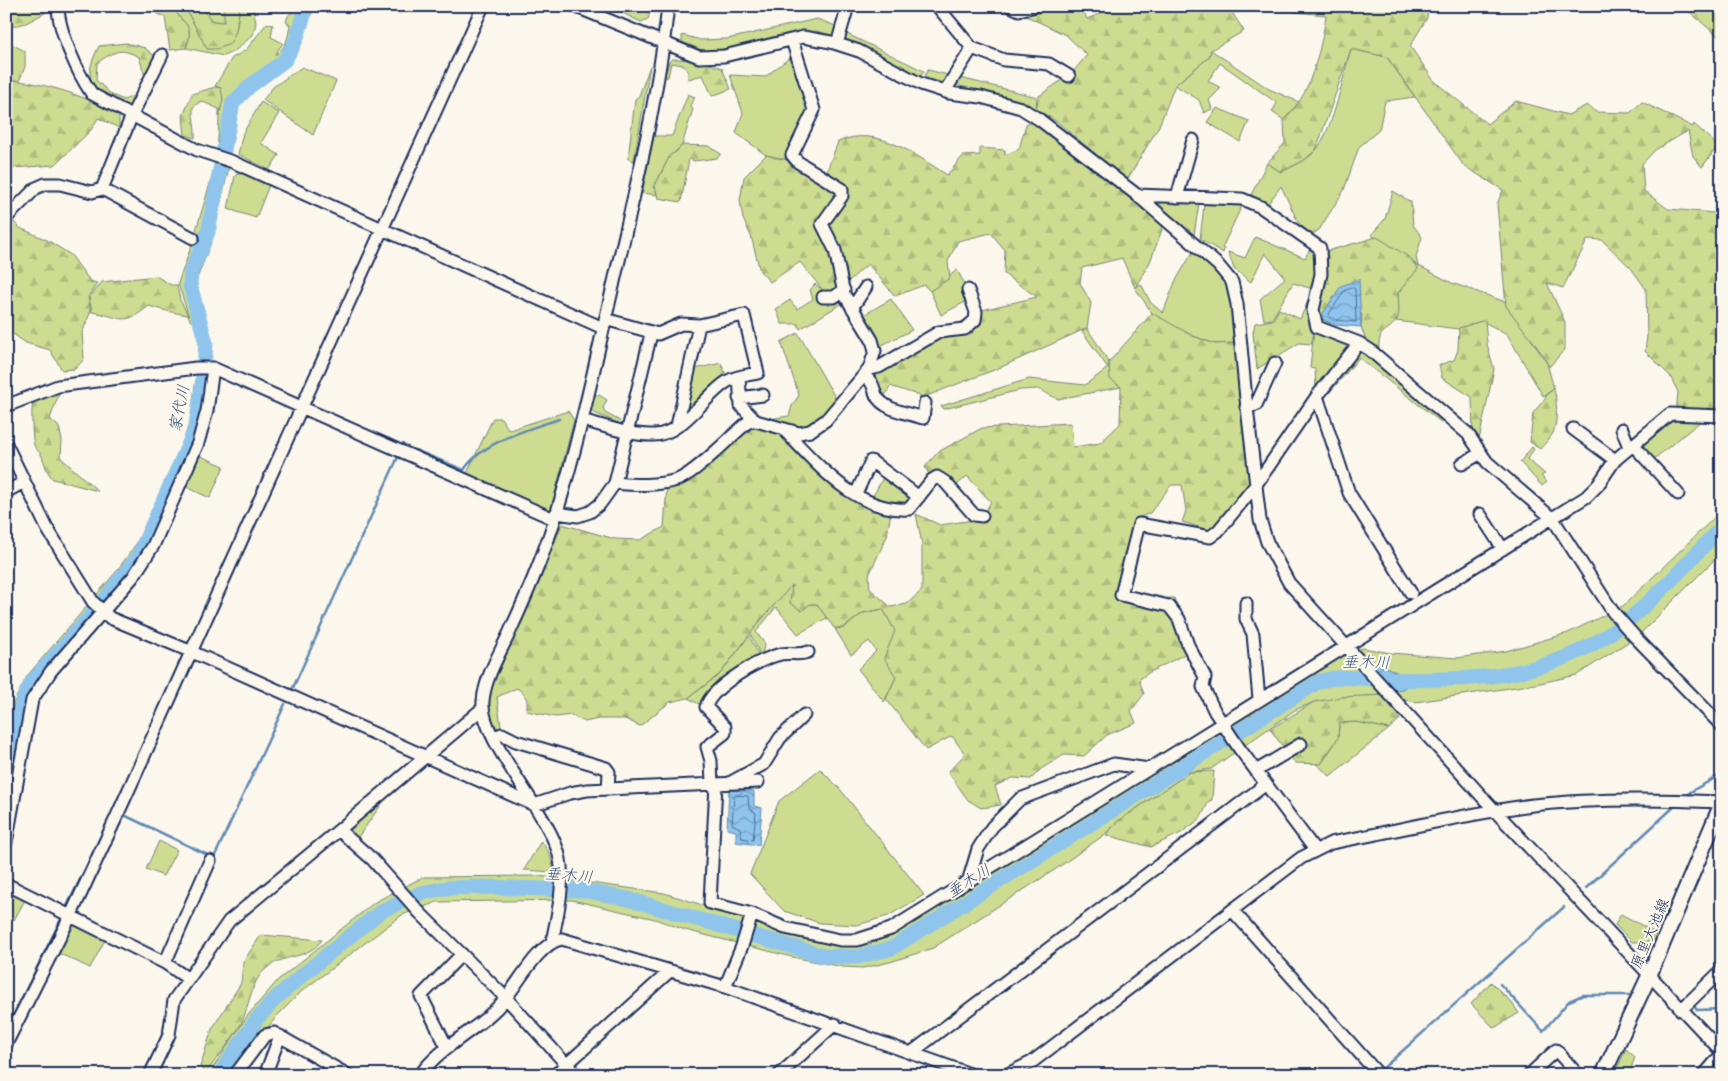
<svg xmlns="http://www.w3.org/2000/svg" width="1728" height="1081" font-family="Mali,'Klee One',sans-serif">
<style>
.green{fill:#cddc90;stroke:#748677}
.forest{fill:url(#forest-firs);stroke:#748677}
.water{fill:url(#water-waves);stroke:#6189b4}
.lines{fill:none;stroke-linecap:round;stroke-linejoin:round}
.shore{stroke:#496b97;stroke-width:1}
.stream{stroke:#6189b4;stroke-width:2.5}
.river{stroke:#8fc5ed;stroke-width:15}
.minor-casing{stroke:#1b2f5e;stroke-width:15}
.major-casing{stroke:#1b2f5e;stroke-width:18}
.minor{stroke:#fbf7ec;stroke-width:11}
.major{stroke:#fbf7ec;stroke-width:14}
.labels{text-anchor:middle;dominant-baseline:central;stroke-width:4;stroke-linejoin:round;paint-order:stroke}
.street-label{font-size:15px;fill:#1b2f5e;stroke:#fbf7ec}
.water-label{font-size:16px;font-style:italic;fill:#385482;stroke:#fbf7ec}
</style>
<defs>
<pattern id="forest-firs" width="22" height="20" patternUnits="userSpaceOnUse" patternTransform="scale(1.25)"><rect width="22" height="20" fill="#cddc90"/><path d="M5 1l3.5 6h-7zM16 11l3.5 6h-7z" fill="#afbd7f"/></pattern>
<pattern id="water-waves" width="16" height="10" patternUnits="userSpaceOnUse" patternTransform="scale(1.25)"><rect width="16" height="10" fill="#8fc5ed"/><path d="M0 5q4-4 8 0t8 0" fill="none" stroke="#74a0c3"/></pattern>
</defs>
<rect width="100%" height="100%" fill="#fbf7ec"/>
<filter id="ink" filterUnits="userSpaceOnUse"><feTurbulence type="fractalNoise" baseFrequency=".02" numOctaves="2"/><feDisplacementMap in="SourceGraphic" scale="10" xChannelSelector="R" yChannelSelector="G"/><feConvolveMatrix kernelMatrix="1 2 1 2 8 2 1 2 1" color-interpolation-filters="sRGB"/></filter>
<g filter="url(#ink)">
<path class="green" d="M175 6H190L187 11 208 49 236 31 240 6H253L256 23 253 35 236 50 224 56 186 48C197 19 177 25 175 6Z
M201 6H224L225 22 212 21Z
M297 6H311L298 52 273 77 237 102 230 121 228 156 217 154 221 88 215 86 232 58 246 50 267 23 273 25 271 37 283 43 275 55C286 48 288 38 290 25L286 22 288 16Z
M608 6H652L648 19 641 22Z
M817 19 836 26 841 31 924 71 920 77 873 52 839 37 816 31 707 52 682 42V35L701 40 727 39Z
M11 44 25 51V67L19 81 6 80V56L12 54Z
M1351 49 1387 57 1415 97 1385 101 1379 130 1359 147 1344 190 1319 230 1311 235 1298 222 1281 186 1267 205 1250 197 1267 163 1281 172C1293 166 1308 160 1317 149 1335 124 1342 79 1351 49Z
M1211 50 1269 89 1299 102 1284 120 1272 112 1277 103 1220 63 1208 81 1221 88 1209 100 1212 109 1204 113 1199 100 1175 85 1209 57Z
M794 57 814 110 793 149 800 163 766 155 736 133 743 113 730 75 765 77 788 59Z
M650 66 634 161 628 159 635 99 639 96Z
M302 67 336 81 313 135 263 100 273 87Z
M928 70 1037 97 1036 109 964 87 923 78Z
M688 94 695 97 690 106 693 109 682 145 669 158 653 187 658 195 642 193 654 136H672Z
M261 102 279 113 261 143 279 155 269 170 238 154 243 133Z
M1217 108 1249 121 1240 142 1207 122Z
M217 160 225 163 229 167 212 240 196 281 209 330H202L210 333 209 367 198 439 141 562 30 698 6 830V746L13 704 27 676 116 572 136 544 181 447 191 418 200 345 198 328 190 320 178 283 191 247Z
M239 172 269 185 256 218 228 209 235 176Z
M1393 191 1411 202 1413 225 1422 237 1416 257 1418 266 1371 235 1385 219Z
M1205 197 1244 201 1222 248 1224 249 1223 253 1200 239Z
M1156 202 1199 203 1194 235Z
M1255 237 1305 258 1312 245 1319 249 1316 290 1293 283 1272 319 1264 320 1260 299 1285 278 1265 253 1251 282 1234 269 1228 252 1245 258Z
M1194 250 1215 269 1228 286 1236 343 1215 344 1193 336 1163 321 1152 313 1135 288 1141 284 1151 303 1163 313 1175 282Z
M1419 266 1452 283 1506 302 1547 363 1554 389 1543 396 1507 334 1482 321 1458 329 1396 321 1398 312V293Z
M957 270 968 290 965 302 941 315 930 291Z
M815 284C825 293 834 295 846 301L800 329 798 324H782L776 309 790 300 797 309 813 299 810 290Z
M891 299 912 330 874 349 862 316Z
M1087 328 1109 362 1108 368 1121 387 1058 399 1038 389 1020 390 944 409 941 406 1029 379 1085 385 1108 368 1082 331Z
M1314 329 1349 342 1350 350 1316 390 1315 369 1310 368Z
M798 333 839 404 802 432 756 421 789 416 792 406 799 395 781 342Z
M1361 344 1449 418 1442 423 1359 358 1325 398 1322 393Z
M721 363 726 376 685 415 695 369Z
M568 411 574 420 550 513 466 475 493 418H501L509 430Z
M1670 414 1697 417 1701 421 1649 463 1634 445Z
M1532 447 1534 449 1527 459 1545 474 1541 476 1547 482 1542 486 1520 462Z
M198 455 224 466 210 498 184 486Z
M885 474 917 499 912 505 871 500Z
M1722 510V552L1639 635 1577 675 1536 684 1416 702 1385 696 1314 702 1295 710 1211 769 1190 772 1118 821 1104 835 1056 869 933 948 890 962 863 968 843 967 792 957 685 930 655 919 572 900 437 902 402 915 302 991 276 1017 232 1075H208L248 1015 278 980 375 902 423 877 539 876 664 893 831 945 884 932 1340 653 1363 648 1391 653 1457 658 1506 651 1568 633 1623 606Z
M792 584 810 604H817L827 618 798 634 776 607 756 632 765 644 761 656 750 633Z
M883 609 896 632V677L884 702 858 669 876 651 869 641 851 655 835 629 844 628 863 613Z
M749 636 762 661 704 707 688 698 720 674Z
M1357 722 1389 729 1330 776 1315 763 1321 764C1330 750 1340 740 1339 723Z
M820 769 840 789 924 895 888 916 857 925 820 923 784 911 750 874 779 801Z
M388 795 356 840 348 832Z
M159 841 177 850 163 876 146 869Z
M541 841C549 851 553 859 553 872L524 870Z
M6 890 25 900 14 920 6 916Z
M1621 914 1656 933 1654 942H1632L1615 925Z
M70 922 105 940 90 968 56 952Z
M1626 1049 1635 1057 1629 1075H1614Z"/>
<path class="forest" d="M6 6H38L45 13 26 23 6 28Z
M141 6H175C177 25 197 19 186 48L170 50 165 17Z
M190 6H200L212 21 224 22V6H240L236 31 230 44 217 49H207L187 11Z
M1037 6H1081L1087 19 1111 9 1112 6H1428L1427 18 1410 46 1434 81 1487 124 1516 101 1568 115 1587 105 1596 112 1630 113 1642 102 1693 127 1694 124 1718 146 1702 167 1693 156 1688 131 1655 150 1642 164 1644 191 1668 209 1714 213 1722 218V414H1676L1678 392 1670 376 1645 351 1647 336 1646 289 1631 268 1602 240 1588 239 1563 288 1547 283 1565 322V349L1549 367 1543 355 1506 306 1497 204 1503 190 1464 166 1387 57 1351 49 1316 150 1303 161 1281 172 1267 163 1285 143 1284 120C1289 114 1295 108 1299 102 1313 81 1323 40 1326 15L1244 7 1233 14 1244 31 1211 50 1209 57 1175 85 1159 126 1127 180 1056 121 1036 109 1039 96 1072 73 1087 55 1066 35 1018 12Z
M1683 6H1722V40Z
M126 43 145 48 157 58 145 76 139 57C121 47 114 51 97 63L96 80 112 95 124 100 135 95 140 88 132 104 126 107C95 90 79 84 99 46Z
M672 59C689 59 706 62 722 68L731 89 712 96 703 75 688 79V71L683 65 671 63 668 77 664 78 669 62Z
M6 80C29 81 54 87 76 95 91 100 104 108 119 112V128L98 118 91 130 55 165 13 168 6 175Z
M215 87 221 88 223 100 219 116V109L201 101 193 107C192 118 196 127 195 138L185 135 183 116 192 94Z
M1037 122 1104 173 1159 221 1163 227 1150 262 1135 288 1122 258 1082 268 1080 283 1091 303 1087 328 999 368 924 397 890 386 883 400 868 375 982 310 1037 297 1004 274 1005 250 991 233 958 241 948 261 950 278 930 291 924 285 895 296 868 264 834 294H826L800 262 770 282 760 271 751 236 743 219 740 200 744 177 766 155 800 163 824 178 838 142C876 124 916 155 947 175L963 156 980 155V148L1005 150V155L1019 149 1026 124Z
M682 145 709 146 721 154 717 158 694 161 689 159 681 202 658 198 655 186 670 155 676 152Z
M6 214 20 228 47 240 71 255 90 281 97 283 88 297 91 311 82 333 84 359 75 369 62 370 50 350 26 343 6 329Z
M1377 237 1410 258 1418 269 1398 293C1398 301 1401 314 1396 321 1386 334 1378 328 1379 350L1367 343 1361 327 1362 315 1341 286 1320 318 1330 323 1329 330 1314 329 1312 344 1299 343 1257 369 1253 333 1255 323 1273 320 1279 309 1300 319 1313 290 1323 276 1327 251Z
M156 276 171 285H177L180 300 188 315C174 313 162 310 149 306 122 328 121 316 92 312L89 298 102 282Z
M1152 313 1193 336 1215 344 1236 343 1251 483 1232 509 1209 530 1182 522 1186 511 1182 485H1171L1150 513 1136 519 1126 600 1174 598 1185 635V654L1148 673 1139 680 1144 694 1131 711 1136 723 1107 735 1084 756 1064 755 1041 769 1031 779 1012 778 995 786 1001 805 981 808 968 800 948 772 965 754 952 736 926 750 886 699 896 677 884 658 895 631 883 609 863 613 843 628H834L817 604H810L802 611 790 603 792 585 760 621 720 674 688 698 670 702 640 726 625 719H598L585 722 571 715 556 717 526 711C529 700 526 695 517 688L497 697 501 727 497 728 491 720 487 699 562 524 615 539 640 540 664 527 667 485 692 479 707 463 754 427 781 434 800 456 831 483 871 511 891 512 887 536 869 575 870 589 891 607 907 604 922 590V544L916 514 940 525 980 519 991 502 967 476 954 488 932 480 925 467 938 452 982 428 1071 423 1073 447 1100 443 1120 424 1121 387 1110 379 1109 362Z
M1485 320 1487 344 1494 369 1479 440 1473 435 1472 397 1442 378 1439 365 1454 360 1458 350 1459 328Z
M61 388 50 419 59 427 62 440 61 458 98 491 53 479C46 472 45 463 41 454 39 451 35 449 34 445 32 440 31 406 33 402 40 393 50 391 61 388Z
M1554 389C1557 399 1558 422 1553 433 1550 439 1544 444 1540 449L1530 442 1533 413 1545 399 1547 394Z
M594 395H599L607 400 603 408 605 413 620 421 618 423 590 411Z
M1384 695 1392 701 1400 719 1389 729 1357 722 1339 723 1338 738 1321 764 1295 763 1270 729 1314 702 1341 697Z
M1214 771 1212 800 1209 801 1200 819 1181 833 1151 847 1106 835 1117 822 1190 772Z
M261 935 322 940C307 960 287 953 268 967 251 980 250 1003 242 1022 233 1039 218 1056 206 1073L200 1067 212 1029 241 983 243 962Z
M1491 982 1512 1003 1519 1013 1494 1028 1471 1004Z"/>
<path class="water" d="M1359 279 1361 327 1335 325 1320 318 1341 286Z
M1373 664H1379L1401 674 1433 675 1432 679H1415L1403 689 1395 690Z
M729 790 754 791V806L762 808 759 845 736 842V831L727 829Z"/>
<g class="lines">
<path class="shore" d="M1352 287 1355 289 1356 322 1337 320 1330 317 1329 314 1345 290Z
M736 795 748 796 749 808 756 813 753 840 742 838 740 828 732 824 734 797Z"/>
<path class="stream" d="M403 445V444
M415 450 464 470C481 442 529 429 559 419
M292 690 398 457
M1684 797C1698 785 1708 784 1722 773
M124 815 214 858 285 704
M1586 888 1677 804
M65 910 114 810
M1500 984 1543 1031 1569 1001 1583 995H1630
M1694 1006 1697 1010 1722 1009
M6 1030 63 915
M1381 1070 1564 907"/>
<path class="river" d="M6 800C12 762 12 716 32 682L102 603 139 555 195 430 202 389 206 343 190 285 191 272 208 232 233 103 250 86 285 60 296 40 307 6
M219 1075 257 1019 275 999 300 977 381 911 421 893 446 888 481 887 581 890 628 899 824 956 858 957 892 948 1318 682C1342 674 1364 679 1389 679 1407 680 1425 680 1443 679 1504 679 1565 666 1615 630 1655 601 1688 561 1722 527"/>
<defs>
<path id="minor" d="M58 6C58 30 78 74 92 94L197 150 233 162 603 328
M574 6 699 57 724 56 803 37 831 42 859 51 921 84 949 93 981 97 1021 108 1040 120 1137 195 1218 265 1232 282 1237 304 1246 399 1260 520 1267 542 1289 583 1496 812 1722 1052
M937 6 972 48 945 91
M1010 6 1019 10 1036 6
M837 44 848 6
M972 48 1004 60 1049 64 1069 76
M102 189 132 115 162 55
M1137 195 1242 199 1261 207 1320 248 1321 274 1313 310 1317 327 1359 343 1370 350 1468 434 1487 462 1553 519 1613 612 1635 637 1722 726
M1177 197 1193 140
M6 218 36 188 45 184H60L92 192 102 189 193 238
M823 297H834L844 290
M852 308 866 287
M869 369 879 367 939 332 965 329 975 320 976 312 968 290
M864 375C874 384 872 384 876 395 883 410 908 413 923 418L925 403
M739 377 741 406 756 421
M1317 396 1349 493 1411 593
M739 398 763 395
M6 406 58 386 196 368H213L554 519
M1246 407 1256 405 1275 363
M582 420C605 426 631 436 654 435 682 435 706 394 728 381 736 376 749 375 758 373L744 315 699 325 681 324 658 334 605 319
M677 426 699 325
M1573 429 1615 460
M1622 429 1629 447
M785 431C818 465 856 512 909 509L932 480 937 477 945 482 974 515 982 516
M6 444 47 528 93 602 110 618 192 652 534 805 570 793 587 790 758 782
M1633 445 1678 494
M1462 464 1481 453
M615 483C636 485 656 486 677 480 695 474 731 436 748 422L756 421 799 433 810 431 826 420 869 369 875 351 872 340 844 294 835 250 822 224 842 196V189L798 162 792 155 814 110 792 40
M6 492 24 482
M856 494 871 461 919 497
M556 513 578 516 590 512 600 504 615 483 651 334
M1480 514 1503 549
M1246 603V619L1253 634 1259 699
M494 737 502 734 516 741 606 768 609 772 608 789
M1256 771 1301 744
M731 782 764 764 780 738 804 715
M712 784 711 761 707 747 725 733V727L706 707C712 686 760 659 781 654 790 652 799 656 808 652
M716 784 710 903 752 914 785 928 840 940H857L891 929 1149 769
M339 830 372 859 420 913 506 998 576 1075
M6 843 32 700 51 671 133 577 153 546 198 443 207 411 213 368
M1315 850 1239 748 1215 712 1203 687 1205 677 1188 645 1179 619 1169 606 1121 595 1139 524 1210 537 1218 531 1255 486 1317 396 1359 343
M968 882 978 849 992 827 1020 799 1114 764 1149 769 1586 497 1598 485 1615 460 1670 414 1722 416
M6 884 165 963 187 978
M1232 910 1379 1075
M552 942C557 916 565 886 560 859 552 815 479 740 483 701 485 676 502 650 512 627 529 590 545 552 557 512 580 437 596 359 614 282 635 191 658 99 668 6
M165 963 210 861
M725 987 742 946 752 914
M1681 1010 1722 970
M6 1044 70 917 116 818 483 6
M447 1047 421 996 462 954
M911 1053 1266 784
M150 1075 169 1035 174 1000 229 921 339 830 483 708
M235 1075 265 1035 274 1033 348 1075
M265 1075 280 1036
M420 1075C443 1043 481 1029 505 999 519 982 540 942 562 939L725 987 973 1075
M555 1075 670 971
M779 1075 835 1024
M1006 1075 1032 1062 1301 858 1331 843C1397 831 1467 813 1533 805 1596 798 1658 799 1722 802
M1529 1075 1556 1050 1578 1075
M1704 1075 1722 1054"/>
<path id="major" d="M1603 1075 1649 976 1722 803"/>
</defs>
<use href="#minor" class="minor-casing"/>
<use href="#major" class="major-casing"/>
<use href="#minor" class="minor"/>
<use href="#major" class="major"/>
</g>
</g>
<g class="labels">
<g class="street-label">
<text transform="translate(1649 933) rotate(-67)">原里大池線</text>
</g>
<g class="water-label">
<text transform="translate(178 408) rotate(-79)">家代川</text>
<text transform="translate(1366 661) rotate(1)">垂木川</text>
<text transform="translate(569 874) rotate(5)">垂木川</text>
<text transform="translate(968 880) rotate(-32)">垂木川</text>
</g>
</g>
<rect width="1728" height="1081" fill="none" stroke="#fbf7ec" stroke-width="25"/>
<rect x="12" y="12" width="1703" height="1056" fill="none" stroke="#1b2f5e" stroke-width="2" filter="url(#ink)"/>
</svg>
